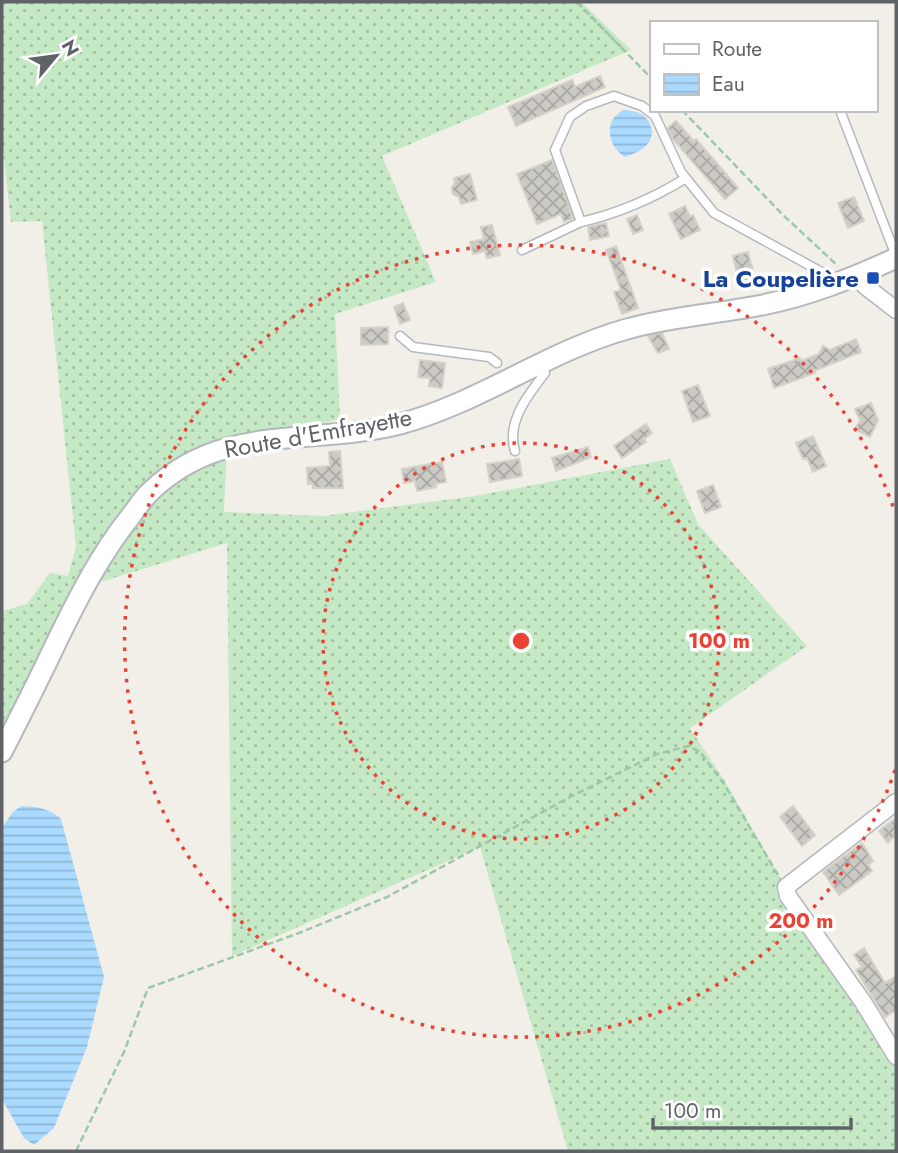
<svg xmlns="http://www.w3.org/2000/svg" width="898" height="1153" font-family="Jost,sans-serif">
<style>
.grass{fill:url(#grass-dots)}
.water{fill:url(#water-rules)}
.building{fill:url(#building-cross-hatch);stroke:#d6d1c6;stroke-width:2}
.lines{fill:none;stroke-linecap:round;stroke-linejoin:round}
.service-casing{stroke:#b5b8bc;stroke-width:11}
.minor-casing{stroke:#b5b8bc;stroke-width:19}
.tertiary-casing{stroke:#b5b8bc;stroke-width:23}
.path{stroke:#9cc7a9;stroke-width:2.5;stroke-dasharray:7 3.5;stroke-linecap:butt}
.service{stroke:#fff;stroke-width:8}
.minor{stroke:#fff;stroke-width:16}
.tertiary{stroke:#fff;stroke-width:19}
.ring{fill:none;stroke:#ea4335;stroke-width:3.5;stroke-dasharray:3.5 7}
.transit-dot{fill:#1a4fb4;stroke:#fff;stroke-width:2.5}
.labels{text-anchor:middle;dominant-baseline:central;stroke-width:7;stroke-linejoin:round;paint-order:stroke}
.transit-label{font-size:24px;font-weight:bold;fill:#164399;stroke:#fff;text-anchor:end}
.street-label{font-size:24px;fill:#5f6368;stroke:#fff}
.centre{fill:#ea4335;stroke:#fff;stroke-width:3.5}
.ring-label{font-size:21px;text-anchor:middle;font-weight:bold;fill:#ea4335;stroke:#fff;stroke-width:7;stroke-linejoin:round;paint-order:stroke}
</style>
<defs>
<pattern id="grass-dots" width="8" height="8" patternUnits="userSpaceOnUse" patternTransform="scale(1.75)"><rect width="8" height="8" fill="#c5e8c5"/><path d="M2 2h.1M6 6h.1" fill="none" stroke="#a3c0a4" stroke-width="1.8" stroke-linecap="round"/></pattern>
<pattern id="water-rules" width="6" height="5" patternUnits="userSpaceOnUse" patternTransform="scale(1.75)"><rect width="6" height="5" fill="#aadaff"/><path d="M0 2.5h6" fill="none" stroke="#8eb4d2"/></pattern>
<pattern id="building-cross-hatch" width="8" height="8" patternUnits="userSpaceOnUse" patternTransform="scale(1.75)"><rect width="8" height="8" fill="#cccac5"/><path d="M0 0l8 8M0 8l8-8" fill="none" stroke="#a9a8a4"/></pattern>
</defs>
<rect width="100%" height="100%" fill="#f1efe8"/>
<path class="grass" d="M2 2H581L631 50 382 156 436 282 335 314 340 419 237 441 227 445 224 512 323 516 475 496 670 459 698 524 807 646 690 728 726 783 784 884 896 1051V1151H568L480 847 232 956 227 543 94 584 2 737V611L27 604 50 573 68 576 76 547 42 221 11 222 2 141Z"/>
<path class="water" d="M624 110C639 111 649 115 652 131 652 146 639 152 625 157 607 147 603 119 624 110Z
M21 806C36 806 51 809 61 819L104 977 87 1047 54 1128 34 1145 24 1138 2 1099V828L12 813Z"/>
<path class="building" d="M600 76 605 87 516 126 508 107 572 80 575 87Z
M676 121 694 141 696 139 738 188 725 199 672 138 668 128Z
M552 160 573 218 564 222 561 214 537 224 517 174Z
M470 174 477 200 461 204 459 197 453 194 452 188 455 182 454 178Z
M854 197 864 221 848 228 838 203Z
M685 206 690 217 693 215 700 230 681 239 669 214Z
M637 215 643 230 633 234 627 219Z
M606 223 609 236 590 240 588 227Z
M492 225 500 255 487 258 485 251 473 254 470 242 484 239 481 227Z
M616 246 638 308 622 314 614 292 621 290 606 250Z
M748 252 756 283 740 287 733 256Z
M403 303 410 320 400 324 394 307Z
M388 327V344L361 345V328Z
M662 333 669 349 658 353 648 336Z
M856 339 861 352 814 371 815 373 774 388 768 369 800 358 801 361 819 354 823 346 830 350Z
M420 360 445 363 442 388 429 386 430 378 418 377Z
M698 385 710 416 693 422 682 391Z
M871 403 878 420 870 437 855 429 860 420 855 409Z
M646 424 652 433 644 439 646 442 622 458 614 446Z
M813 436 826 466 813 472 807 458 803 459 796 443Z
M588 447 591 457 556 471 552 458Z
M340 451 343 488H313V484H308L307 468 330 466 329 452Z
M519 459 522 476 490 482 487 464Z
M442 462 446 482 435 484 436 487 417 491 415 481 404 483 402 469Z
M713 485 721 507 705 513 697 491Z
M793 806 815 835 802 846 780 817Z
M896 818V835L888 843 879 831Z
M862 843 873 861 868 865 872 871 839 895 823 872Z
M864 948 885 983 896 976V1010L885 1017 856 970 862 967 854 955Z"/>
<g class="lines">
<defs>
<path id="service" d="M840 110 896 256
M686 178C652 199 620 213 581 222L555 150 570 117 586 106 614 96 642 106 655 116 681 172 714 213 827 275 833 282
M522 250 581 222
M400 336 413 347 489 357 497 363
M515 451C506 422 528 395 545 373"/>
<path id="minor" d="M860 275 865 286 896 310
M896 802 786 887 788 896 863 1002 896 1056"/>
<path id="tertiary" d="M2 752C21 715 40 677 58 639 79 596 100 555 130 517 137 508 143 498 151 491 223 422 312 446 400 424 479 403 548 351 627 329 669 317 714 314 757 306 806 297 851 279 896 258"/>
</defs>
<use href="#service" class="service-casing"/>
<use href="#minor" class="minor-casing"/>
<use href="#tertiary" class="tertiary-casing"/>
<path class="path" d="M577 2 651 78
M682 110 782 214 838 266
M76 1151 124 1052 148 988 299 933 387 897 568 798 657 754 689 746 700 752 724 784 778 875"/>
<use href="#service" class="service"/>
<use href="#minor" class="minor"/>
<use href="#tertiary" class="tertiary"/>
</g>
<g class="ring">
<circle cx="521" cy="641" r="198"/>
<path d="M895 770A396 396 0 1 1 895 512"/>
</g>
<rect class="transit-dot" x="866" y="271" width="14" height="14" rx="3.5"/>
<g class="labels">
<g class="transit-label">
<text x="859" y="278">La Coupelière</text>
</g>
<g class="street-label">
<text transform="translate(318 433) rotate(-10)">Route d'Emfrayette</text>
</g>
</g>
<circle cx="521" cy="641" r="10" class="centre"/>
<g class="ring-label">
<text x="719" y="648">100 m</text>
<text x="801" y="928">200 m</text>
</g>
<rect width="898" height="1153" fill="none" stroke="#5f6368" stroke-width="7"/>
<rect x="650" y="21" width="228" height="91" fill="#ffffff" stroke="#bfc1c3" stroke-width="2"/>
<rect x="664" y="44" width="35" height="10" fill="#ffffff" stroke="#bfc1c3" stroke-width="2"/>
<text x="712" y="56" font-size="21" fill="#5f6368">Route</text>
<rect x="664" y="74" width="35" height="21" fill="url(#water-rules)" stroke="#bfc1c3" stroke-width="2"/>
<text x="712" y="91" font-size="21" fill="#5f6368">Eau</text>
<g transform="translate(56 56) rotate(61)" stroke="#ffffff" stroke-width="5" paint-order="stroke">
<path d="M0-5L12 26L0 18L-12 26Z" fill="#5f6368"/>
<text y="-10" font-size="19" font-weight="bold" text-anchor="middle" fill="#5f6368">N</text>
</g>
<path d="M653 1118v10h198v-10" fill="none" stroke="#5f6368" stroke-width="3.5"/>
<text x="664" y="1118" font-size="21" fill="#5f6368" stroke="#ffffff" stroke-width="5" paint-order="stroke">100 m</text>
</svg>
